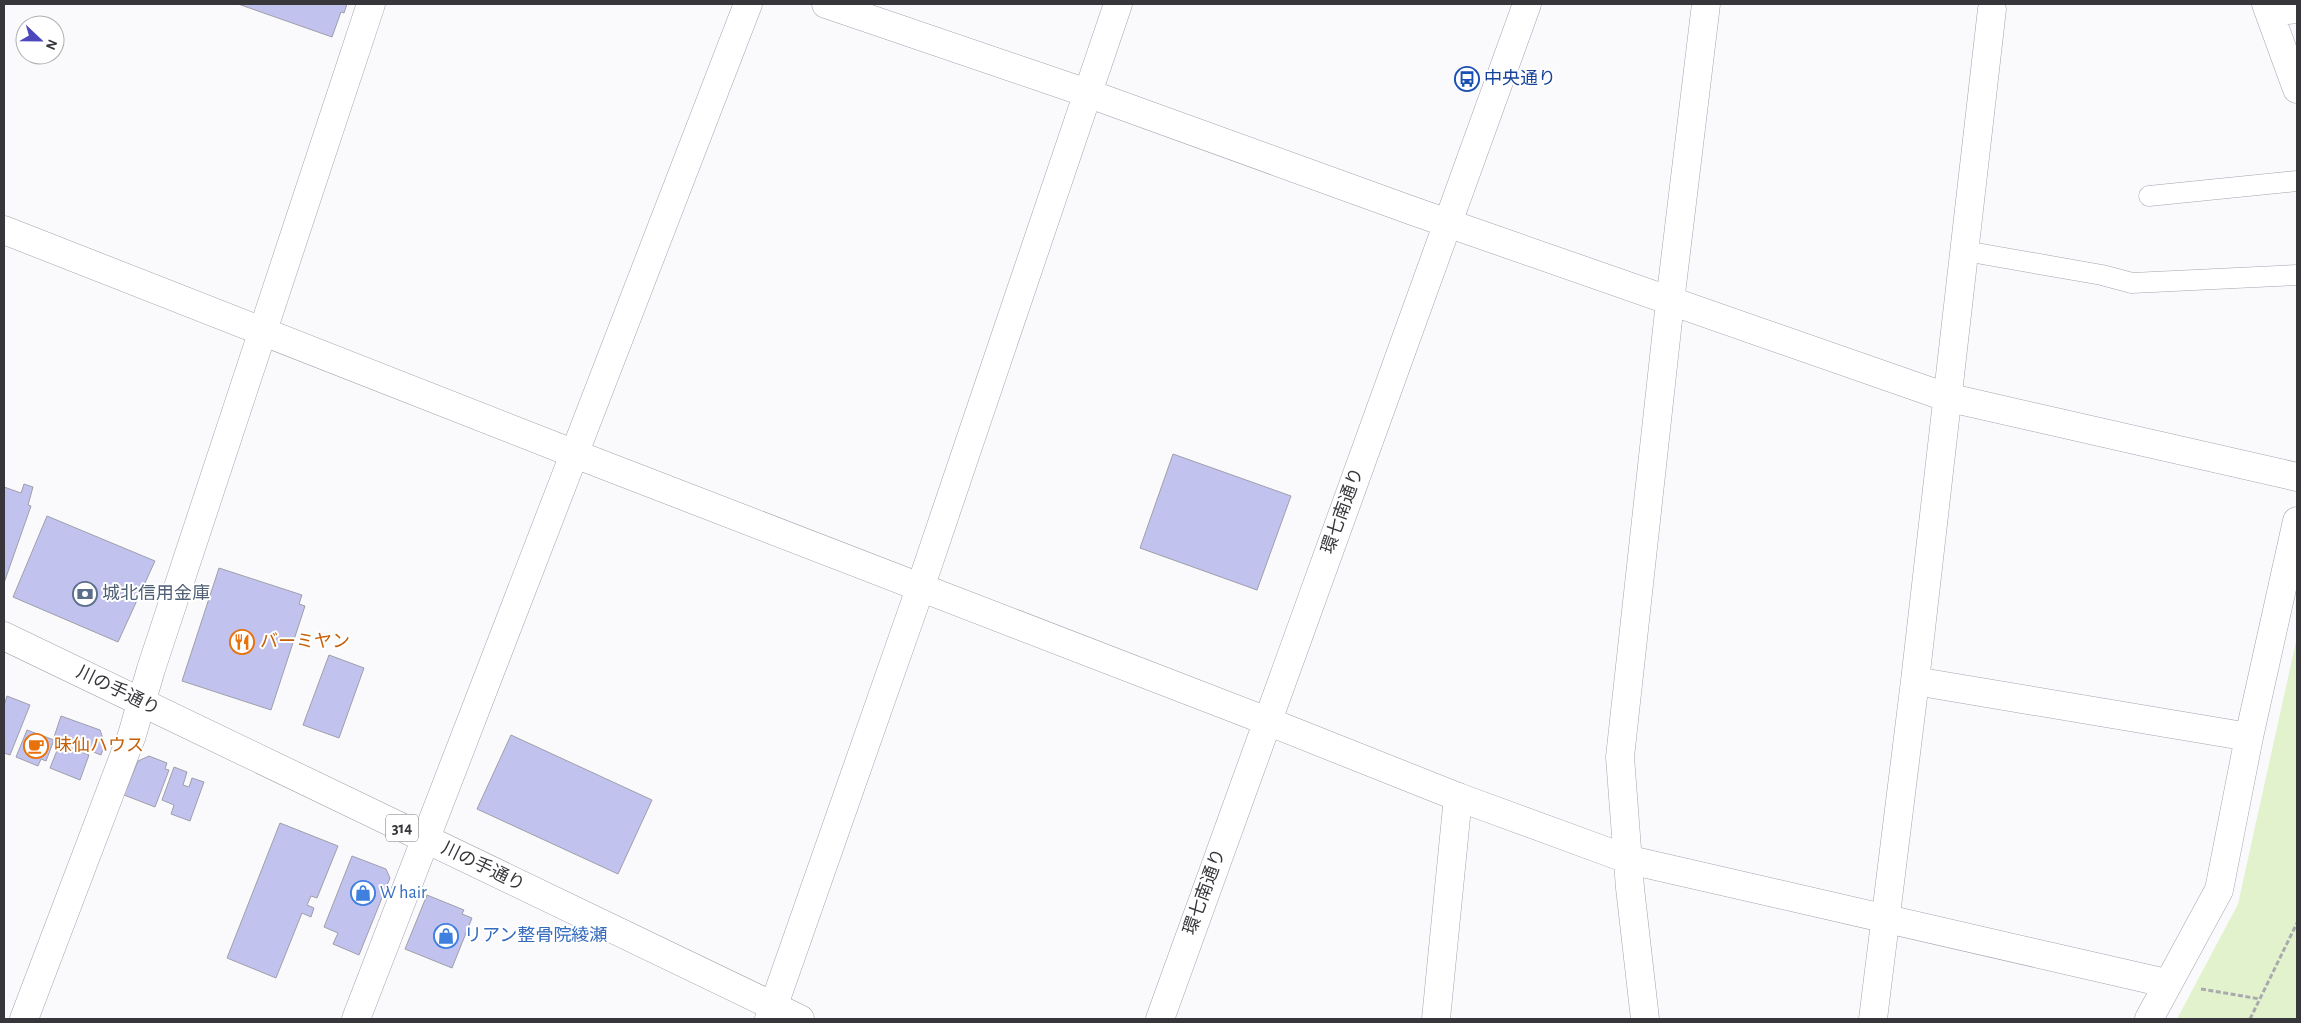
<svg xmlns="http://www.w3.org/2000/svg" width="2301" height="1023" font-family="'Alegreya Sans','Noto Sans JP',sans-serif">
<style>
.green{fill:#e2f2cd}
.building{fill:#c1c2ed;stroke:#9e9faa}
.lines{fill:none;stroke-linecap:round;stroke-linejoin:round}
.service-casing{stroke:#a3a4af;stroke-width:21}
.minor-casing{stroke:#a3a4af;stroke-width:29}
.tertiary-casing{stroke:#a3a4af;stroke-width:29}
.primary-casing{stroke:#a3a4af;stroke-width:29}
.path{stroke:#aaaaae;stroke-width:3;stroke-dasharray:5 2.5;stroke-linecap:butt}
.service{stroke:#fff;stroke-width:20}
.minor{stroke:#fff;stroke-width:28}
.tertiary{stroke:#fff;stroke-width:28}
.primary{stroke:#fff;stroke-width:28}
.labels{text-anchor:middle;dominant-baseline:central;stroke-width:4;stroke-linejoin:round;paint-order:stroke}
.shield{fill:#fff;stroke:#727276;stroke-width:1}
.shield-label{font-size:16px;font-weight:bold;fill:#36363b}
.transit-label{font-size:18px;fill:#164399;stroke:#fff;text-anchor:start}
.street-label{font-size:18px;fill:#36363b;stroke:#fff}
.service-label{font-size:18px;fill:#4e5e75;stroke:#fff;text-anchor:start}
.food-label{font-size:18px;fill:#c56008;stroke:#fff;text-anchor:start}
.shop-label{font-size:18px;fill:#366cbe;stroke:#fff;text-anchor:start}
</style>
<rect width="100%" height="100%" fill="#fafafd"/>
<path class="green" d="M2297 637V1019H2177L2238 904Z"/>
<path class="building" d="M238 4H347L344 13 341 12 332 37Z
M1173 454 1291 496 1257 590 1140 548Z
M24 484 33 487 28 505 31 506 4 583V487L21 493Z
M47 516 155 561 118 642 13 597Z
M219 568 302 595 299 604 305 606 271 710 182 681Z
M329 655 364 668 339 738 303 725Z
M7 696 30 705 10 755 4 753V706Z
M61 716 100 730 105 744 101 755 54 737Z
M27 730 54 740 46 761 41 759 38 766 16 757Z
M511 735 652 800 618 874 477 809Z
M60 743 89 755 80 780 50 768Z
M149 756 167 763 165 769 169 770 155 807 124 795 138 761Z
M174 767 187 772 183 785 189 787 192 778 204 782 190 821 171 814 174 805 162 800Z
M280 823 338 846 317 898 311 896 307 905 314 908 311 917 302 913 276 978 227 958Z
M352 856 386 869 390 878 359 955 333 944 338 933 324 927Z
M427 895 464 910 462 914 472 918 452 968 405 949Z"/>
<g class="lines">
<defs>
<path id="service" d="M2149 196 2297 181
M1965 251 2102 275 2132 283 2297 275"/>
<path id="minor" d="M826 4 1087 93 1413 211 1946 397 2297 477
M2266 4 2297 89
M2270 12 2297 9
M1915 681 2249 737
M24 1019 132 735 151 669 371 4
M356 1019 748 4
M769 1019 914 606 1118 4
M1436 1019 1458 797
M1873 1019 1915 681 1992 9
M2149 1019 2219 890 2249 737 2297 521"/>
<path id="tertiary" d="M4 230 575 454 1267 721 1458 797 1630 860 2157 981
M1160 1019 1527 4
M1645 1019 1630 888 1620 757 1670 302 1706 4"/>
<path id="primary" d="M4 636 800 1019"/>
</defs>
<use href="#service" class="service-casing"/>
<use href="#minor" class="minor-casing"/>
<use href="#tertiary" class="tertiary-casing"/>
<use href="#primary" class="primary-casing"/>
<path class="path" d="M2201 989 2260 999
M2250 1019 2297 923"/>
<use href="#service" class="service"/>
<use href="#minor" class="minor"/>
<use href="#tertiary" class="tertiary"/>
<use href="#primary" class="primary"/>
</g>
<defs>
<symbol id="bus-ring" viewBox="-11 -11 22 22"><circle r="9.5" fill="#fff" stroke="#1a4fb4" stroke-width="1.5"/><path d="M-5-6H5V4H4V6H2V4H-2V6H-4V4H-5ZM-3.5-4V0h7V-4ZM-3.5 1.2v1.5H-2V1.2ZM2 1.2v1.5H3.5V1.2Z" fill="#1a4fb4"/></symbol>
<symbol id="bank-ring" viewBox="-11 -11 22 22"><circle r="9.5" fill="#fff" stroke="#5c6f8a" stroke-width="1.5"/><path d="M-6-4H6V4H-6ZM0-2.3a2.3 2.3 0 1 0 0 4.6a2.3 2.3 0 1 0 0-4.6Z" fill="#5c6f8a"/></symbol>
<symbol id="restaurant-ring" viewBox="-11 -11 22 22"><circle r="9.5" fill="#fff" stroke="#e8710a" stroke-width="1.5"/><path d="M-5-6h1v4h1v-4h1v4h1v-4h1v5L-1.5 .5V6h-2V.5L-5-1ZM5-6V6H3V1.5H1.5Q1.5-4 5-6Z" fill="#e8710a"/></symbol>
<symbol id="cafe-ring" viewBox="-11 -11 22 22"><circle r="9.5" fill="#fff" stroke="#e8710a" stroke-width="1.5"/><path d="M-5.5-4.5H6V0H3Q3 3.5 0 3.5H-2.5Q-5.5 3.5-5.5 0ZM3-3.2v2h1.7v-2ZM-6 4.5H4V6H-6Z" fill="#e8710a"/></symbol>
<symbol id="shop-ring" viewBox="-11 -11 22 22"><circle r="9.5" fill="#fff" stroke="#3f7fe0" stroke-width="1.5"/><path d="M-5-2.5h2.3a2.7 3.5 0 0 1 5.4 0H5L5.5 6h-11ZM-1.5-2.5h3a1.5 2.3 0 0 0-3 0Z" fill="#3f7fe0"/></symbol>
</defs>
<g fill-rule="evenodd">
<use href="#bus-ring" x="1453" y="65" width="28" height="28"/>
<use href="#bank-ring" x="71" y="580" width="28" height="28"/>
<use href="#restaurant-ring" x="228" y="628" width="28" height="28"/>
<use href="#cafe-ring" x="22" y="732" width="28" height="28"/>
<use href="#shop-ring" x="349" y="879" width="28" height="28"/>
<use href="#shop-ring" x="432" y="922" width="28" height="28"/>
</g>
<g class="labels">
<rect class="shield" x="386" y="814.5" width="32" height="27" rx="4"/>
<g class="shield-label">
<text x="402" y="828">314</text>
</g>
<g class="transit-label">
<text x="1484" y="79">中央通り</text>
</g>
<g class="street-label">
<text transform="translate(1343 511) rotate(-70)">環七南通り</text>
<text transform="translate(118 691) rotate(26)">川の手通り</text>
<text transform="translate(483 867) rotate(26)">川の手通り</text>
<text transform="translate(1205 892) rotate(-70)">環七南通り</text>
</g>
<g class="service-label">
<text x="102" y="594">城北信用金庫</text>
</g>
<g class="food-label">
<text x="260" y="642">バーミヤン</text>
<text x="54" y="746">味仙ハウス</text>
</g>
<g class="shop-label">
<text x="380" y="893">W hair</text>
<text x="464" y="936">リアン整骨院綾瀬</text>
</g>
</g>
<rect width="2301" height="1023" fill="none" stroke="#36363b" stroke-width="10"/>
<g transform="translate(40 40) rotate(112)"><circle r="24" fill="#ffffff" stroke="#afafb1"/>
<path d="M0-4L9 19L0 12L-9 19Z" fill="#4c47bd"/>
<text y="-8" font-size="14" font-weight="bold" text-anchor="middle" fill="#36363b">N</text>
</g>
</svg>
